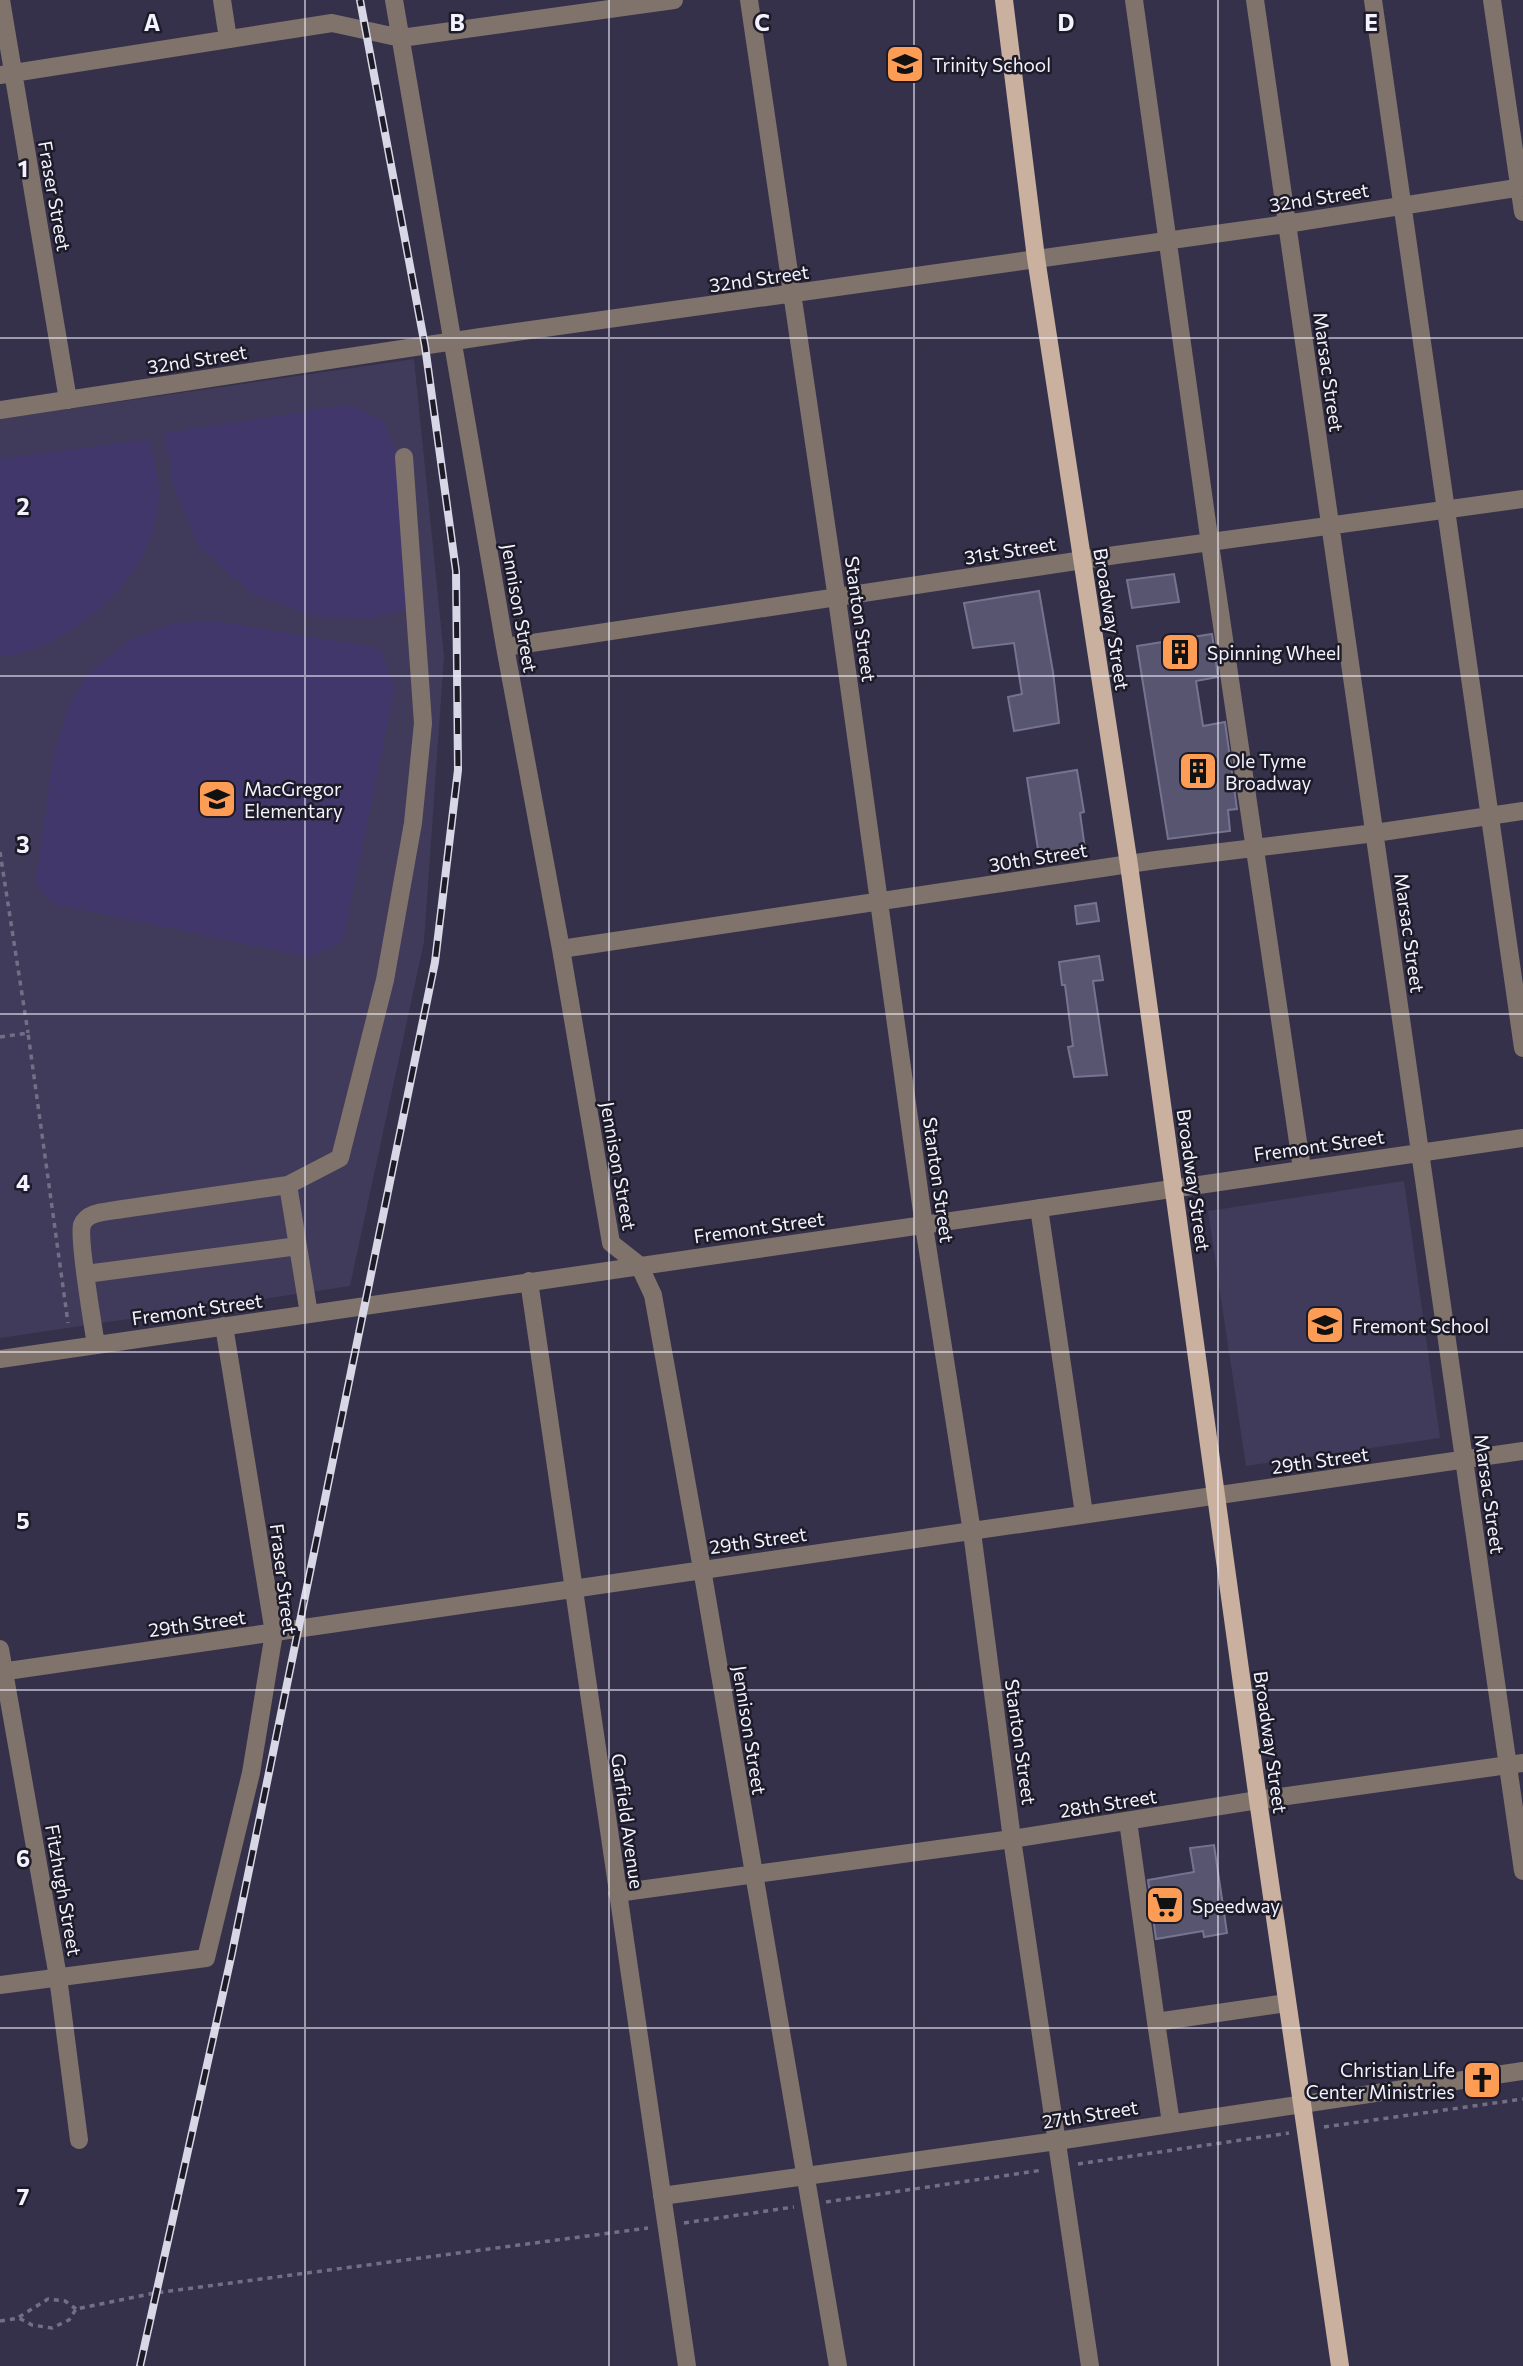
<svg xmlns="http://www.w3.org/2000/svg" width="1523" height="2366" font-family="Commissioner,sans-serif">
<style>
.built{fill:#403b5a}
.green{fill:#41376a}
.building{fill:#585570;stroke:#767390;stroke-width:2}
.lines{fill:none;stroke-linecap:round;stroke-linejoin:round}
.path{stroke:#726f85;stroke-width:3.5;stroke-dasharray:5 5;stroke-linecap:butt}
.minor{stroke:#80736b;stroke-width:18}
.major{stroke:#c9b09f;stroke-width:18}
.rail-casing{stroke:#d8d7e5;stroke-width:8}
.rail{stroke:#1c1b27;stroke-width:5;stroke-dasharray:16;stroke-linecap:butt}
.grid{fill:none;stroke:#f3f2ff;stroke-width:2;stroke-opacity:0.55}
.labels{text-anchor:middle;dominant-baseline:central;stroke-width:5;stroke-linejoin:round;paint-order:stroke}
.poi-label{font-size:19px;fill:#f3f2ff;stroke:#1c1b27;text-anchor:start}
.street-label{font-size:19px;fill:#f3f2ff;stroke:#1c1b27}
.grid-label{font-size:23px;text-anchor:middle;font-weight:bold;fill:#f3f2ff;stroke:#1c1b27;stroke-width:5;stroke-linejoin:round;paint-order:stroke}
</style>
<rect width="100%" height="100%" fill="#35314b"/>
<path class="built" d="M414 359 444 656 424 942 350 1286 0 1338V419Z
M1404 1181 1440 1438 1246 1466 1208 1211Z"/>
<path class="green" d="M353 406 382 420 399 458 408 609 368 619 313 616 249 592 197 544 173 485 165 433 334 407Z
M149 439C153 457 160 479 159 497 157 567 91 630 26 652 18 654 9 655 0 657V459Z
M209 620 380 648 395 687 343 942 309 957 54 904 35 884 53 757 69 704 90 672 131 639 174 623Z"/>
<path class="building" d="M1174 574 1179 602 1132 608 1127 580Z
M1039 591 1053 672 1059 723 1014 731 1008 697 1022 694 1014 643 973 648 964 603Z
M1212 634 1218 677 1196 681 1203 726 1225 722 1237 809 1228 810 1230 831 1168 839 1137 646Z
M1077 770 1084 812 1080 813 1085 849 1039 856 1027 778Z
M1096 903 1099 921 1077 924 1075 906Z
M1099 956 1103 980 1093 981 1107 1075 1074 1077 1068 1047 1073 1046 1065 985H1062L1059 962Z
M1214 1845 1227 1933 1204 1937 1203 1931 1156 1939 1148 1880 1194 1872 1190 1848Z"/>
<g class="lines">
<path class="path" d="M0 852 28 1033
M0 1037 28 1033 68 1323
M1324 2127 1523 2099
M1078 2164 1289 2133
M826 2202 1043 2170
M684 2223 794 2207
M19 2317 48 2299 65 2301 76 2309
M0 2321 19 2318 32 2325 52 2328 69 2320 76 2309 155 2293 648 2228"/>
<path class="minor" d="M1 0 68 400
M222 0 228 39
M394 0 505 647 561 949 611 1243 639 1265 653 1295 702 1569 838 2366
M749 0 837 599 924 1226 972 1532 1012 1839 1090 2366
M1134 0 1210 544 1302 1169
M1255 0 1523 1871
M1373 0 1523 1048
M1492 0 1523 212
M0 75 332 23 401 38 674 0
M0 410 481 337 1286 224 1523 187
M505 647 1116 555 1523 499
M561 949 1156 860 1375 833 1523 811
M288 1185 340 1158 385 980 413 823 423 723 404 457
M1039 1208 1084 1514
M86 1274 298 1246
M529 1281 687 2366
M96 1345C93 1326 78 1238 82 1225 87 1212 105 1212 116 1210L288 1185 309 1314
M0 1359 1523 1138
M0 1649 58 1977 79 2140
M0 1672 1523 1451
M1128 1821 1156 2022
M617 1893 1012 1839 1258 1800 1523 1763
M0 1985 206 1958 251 1773 274 1633 224 1326
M1171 2123 1156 2022 1287 2003
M662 2196 1057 2141 1523 2071"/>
<path class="major" d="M1004 0 1036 258 1129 865 1258 1800 1340 2366"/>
<defs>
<path id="rail" d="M140 2366 232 1953 435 962 458 770 456 571 425 346 360 0"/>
</defs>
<use href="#rail" class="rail-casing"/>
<use href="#rail" class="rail"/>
</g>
<path class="grid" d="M305 0V2366M609 0V2366M914 0V2366M1218 0V2366M0 338H1523M0 676H1523M0 1014H1523M0 1352H1523M0 1690H1523M0 2028H1523"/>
<defs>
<symbol id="school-square" viewBox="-11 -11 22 22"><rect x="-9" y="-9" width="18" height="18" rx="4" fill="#fd9c55" stroke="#1c1b27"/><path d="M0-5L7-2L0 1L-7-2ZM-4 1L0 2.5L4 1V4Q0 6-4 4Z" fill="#111"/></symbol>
<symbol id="building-square" viewBox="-11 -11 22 22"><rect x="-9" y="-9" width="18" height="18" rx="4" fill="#fd9c55" stroke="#1c1b27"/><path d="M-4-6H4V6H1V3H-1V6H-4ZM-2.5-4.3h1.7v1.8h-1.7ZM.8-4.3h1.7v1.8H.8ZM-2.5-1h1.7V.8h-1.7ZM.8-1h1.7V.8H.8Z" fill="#111"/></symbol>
<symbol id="supermarket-square" viewBox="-11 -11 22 22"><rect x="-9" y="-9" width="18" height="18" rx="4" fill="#fd9c55" stroke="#1c1b27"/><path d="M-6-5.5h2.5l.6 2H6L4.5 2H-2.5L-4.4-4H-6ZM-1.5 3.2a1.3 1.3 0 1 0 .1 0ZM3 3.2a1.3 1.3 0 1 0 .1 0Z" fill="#111"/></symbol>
<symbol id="church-square" viewBox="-11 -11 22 22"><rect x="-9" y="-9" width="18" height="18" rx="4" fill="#fd9c55" stroke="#1c1b27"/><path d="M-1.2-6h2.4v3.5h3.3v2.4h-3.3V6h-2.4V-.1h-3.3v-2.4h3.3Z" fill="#111"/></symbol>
</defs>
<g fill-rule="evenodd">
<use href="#school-square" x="883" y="42" width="44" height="44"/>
<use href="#building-square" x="1158" y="630" width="44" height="44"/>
<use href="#building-square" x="1176" y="749" width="44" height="44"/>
<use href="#school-square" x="195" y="777" width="44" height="44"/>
<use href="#school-square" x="1303" y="1303" width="44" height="44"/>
<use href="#supermarket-square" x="1143" y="1883" width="44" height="44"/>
<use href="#church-square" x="1460" y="2058" width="44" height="44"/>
</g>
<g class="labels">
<g class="poi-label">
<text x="932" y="64">Trinity School</text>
<text x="1207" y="652">Spinning Wheel</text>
<text x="1225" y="760">Ole Tyme<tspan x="1225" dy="22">Broadway</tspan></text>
<text x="244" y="788">MacGregor<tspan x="244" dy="22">Elementary</tspan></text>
<text x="1352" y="1325">Fremont School</text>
<text x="1192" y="1905">Speedway</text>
<text x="1455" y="2069" text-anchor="end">Christian Life<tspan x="1455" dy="22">Center Ministries</tspan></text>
</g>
<g class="street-label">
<text transform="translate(55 196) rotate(80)">Fraser Street</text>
<text transform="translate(1319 197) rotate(-9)">32nd Street</text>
<text transform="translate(759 278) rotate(-8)">32nd Street</text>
<text transform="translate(197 359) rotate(-9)">32nd Street</text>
<text transform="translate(1329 372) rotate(82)">Marsac Street</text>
<text transform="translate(1010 550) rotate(-9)">31st Street</text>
<text transform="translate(520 608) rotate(80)">Jennison Street</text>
<text transform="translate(861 619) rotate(82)">Stanton Street</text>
<text transform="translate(1112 619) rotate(81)">Broadway Street</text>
<text transform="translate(1038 857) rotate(-9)">30th Street</text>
<text transform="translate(1410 933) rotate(82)">Marsac Street</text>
<text transform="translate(1319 1145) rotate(-8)">Fremont Street</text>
<text transform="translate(619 1166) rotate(80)">Jennison Street</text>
<text transform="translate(939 1180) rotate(82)">Stanton Street</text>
<text transform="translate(1194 1180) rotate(82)">Broadway Street</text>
<text transform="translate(759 1227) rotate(-8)">Fremont Street</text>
<text transform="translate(197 1309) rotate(-8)">Fremont Street</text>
<text transform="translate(1320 1460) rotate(-8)">29th Street</text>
<text transform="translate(1490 1494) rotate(82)">Marsac Street</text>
<text transform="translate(758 1540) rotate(-8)">29th Street</text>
<text transform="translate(284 1579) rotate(83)">Fraser Street</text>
<text transform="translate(197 1623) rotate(-8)">29th Street</text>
<text transform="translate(750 1730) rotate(81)">Jennison Street</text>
<text transform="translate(1021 1742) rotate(82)">Stanton Street</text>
<text transform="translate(1271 1742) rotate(82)">Broadway Street</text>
<text transform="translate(1108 1803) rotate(-9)">28th Street</text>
<text transform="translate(628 1821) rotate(82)">Garfield Avenue</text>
<text transform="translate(64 1890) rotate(80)">Fitzhugh Street</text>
<text transform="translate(1090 2114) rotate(-9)">27th Street</text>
</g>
</g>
<g class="grid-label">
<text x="152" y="31">A</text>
<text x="457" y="31">B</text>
<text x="762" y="31">C</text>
<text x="1066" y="31">D</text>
<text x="1371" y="31">E</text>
<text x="23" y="177">1</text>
<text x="23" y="515">2</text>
<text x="23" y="853">3</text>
<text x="23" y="1191">4</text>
<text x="23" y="1529">5</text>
<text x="23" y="1867">6</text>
<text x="23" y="2205">7</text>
</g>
</svg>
